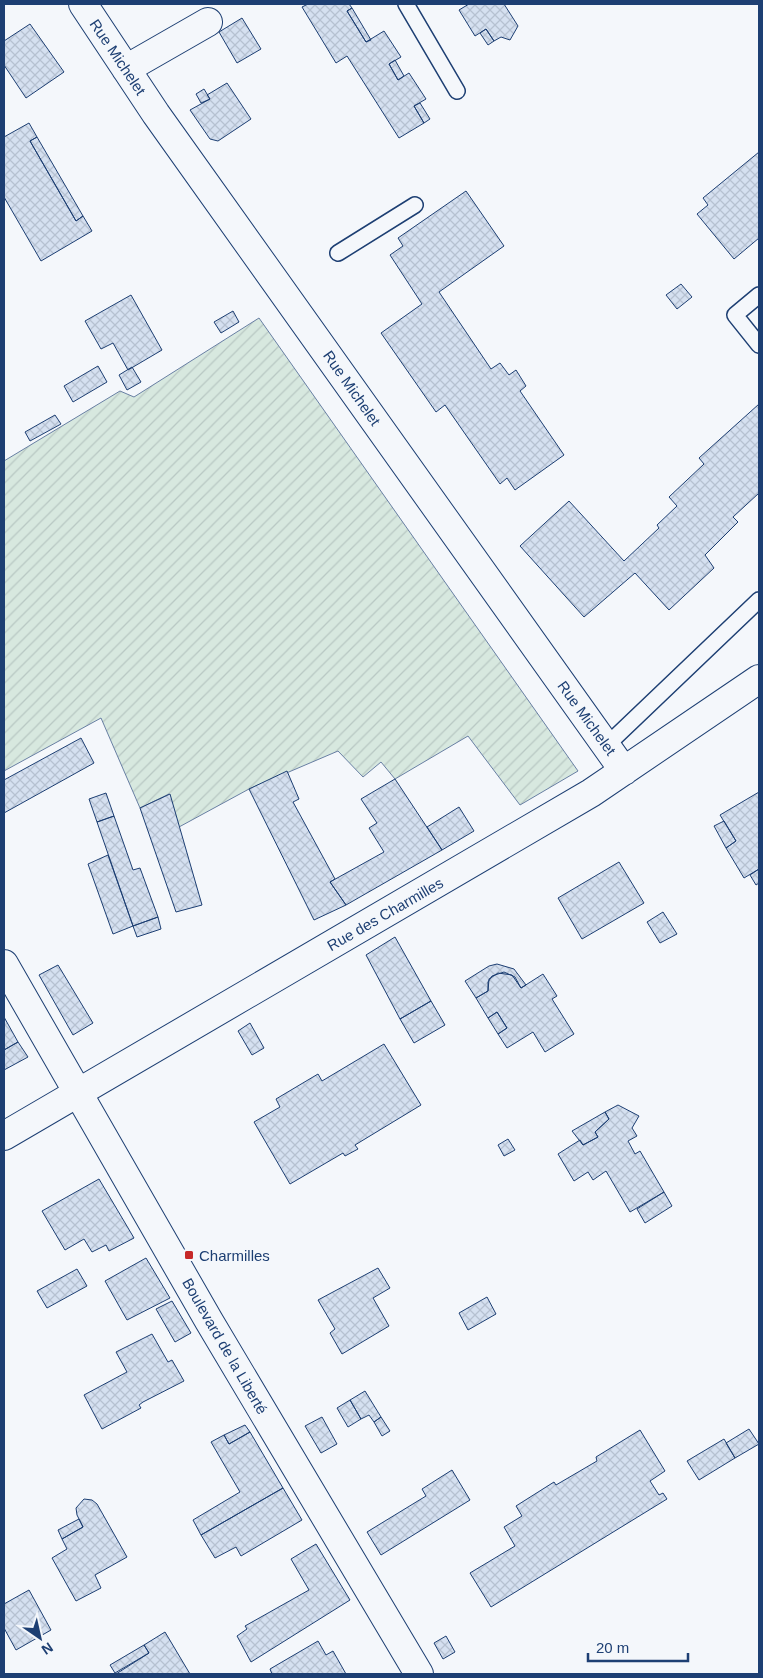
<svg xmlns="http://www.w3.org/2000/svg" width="763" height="1678" font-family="Helvetica,sans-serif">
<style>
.garden{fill:url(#garden-furrows);stroke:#687fa3}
.building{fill:url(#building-cross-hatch);stroke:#1d3f73}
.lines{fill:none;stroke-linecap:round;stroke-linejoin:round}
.service-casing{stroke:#1d3f73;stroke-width:18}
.minor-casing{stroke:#1d3f73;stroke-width:30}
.secondary-casing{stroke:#1d3f73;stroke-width:30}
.service{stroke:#f4f7fb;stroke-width:15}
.minor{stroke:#f4f7fb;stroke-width:28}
.secondary{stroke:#f4f7fb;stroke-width:28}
.poi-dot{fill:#c62828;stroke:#f4f7fb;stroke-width:2}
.labels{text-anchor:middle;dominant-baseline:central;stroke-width:4;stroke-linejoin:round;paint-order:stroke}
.street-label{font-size:15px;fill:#1d3f73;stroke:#f4f7fb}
.poi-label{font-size:15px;fill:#1d3f73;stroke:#f4f7fb;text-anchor:start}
</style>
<defs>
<pattern id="garden-furrows" width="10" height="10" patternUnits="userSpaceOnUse" patternTransform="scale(1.25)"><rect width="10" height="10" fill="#d7e8df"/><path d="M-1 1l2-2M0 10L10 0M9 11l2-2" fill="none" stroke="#b8c8c3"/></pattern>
<pattern id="building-cross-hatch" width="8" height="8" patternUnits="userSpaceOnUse" patternTransform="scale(1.25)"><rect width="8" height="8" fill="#d5e0f0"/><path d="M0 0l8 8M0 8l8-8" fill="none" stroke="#b6c1d1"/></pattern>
</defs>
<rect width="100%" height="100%" fill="#f4f7fb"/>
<path class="garden" d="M259 318 578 771 520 805 468 736 395 779 381 762 363 777 338 751 249 789 179 827 169 794 140 808 101 718 4 771V461L120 391 134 397Z"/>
<path class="building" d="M308 4H349L352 8 347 11 366 42 384 31 401 57 389 64 398 80 409 73 426 99 414 106 424 123 399 138 347 56 336 63 302 7Z
M469 4H504L518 26 510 40 501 37 494 41 486 29 475 36 459 10Z
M352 8 371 40 366 42 347 11Z
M242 18 261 49 237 63 219 32Z
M30 24 64 72 26 98 4 65V41Z
M486 29 494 41 488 45 480 33Z
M395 60 404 76 398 80 389 64Z
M227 83 251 119 218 141 210 139 190 110 210 99 207 95Z
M204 89 210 99 201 103 196 94Z
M420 103 430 119 424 123 414 106Z
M29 123 37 137 30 141 76 221 83 216 92 231 41 261 4 197V137Z
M37 137 83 216 76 221 30 141Z
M759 152V238L734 259 697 214 708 205 703 198Z
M466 191 504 246 439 292 491 369 500 363 509 375 516 370 526 386 520 391 564 455 515 490 507 478 500 484 445 405 436 412 381 333 422 304 390 255 403 246 398 238Z
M681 284 692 297 677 309 666 295Z
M131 295 162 350 128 370 113 343 101 349 85 321Z
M233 311 239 322 221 333 214 322Z
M98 366 107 382 73 402 64 386Z
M132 367 141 382 127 390 119 375Z
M759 404V493L733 517 738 522 705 555 714 568 669 610 635 573 584 617 520 546 569 501 624 561 659 528 657 525 677 506 669 497 704 464 699 458Z
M55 415 61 424 30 441 25 432Z
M81 738 94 763 4 813V780Z
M287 771 299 799 293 802 335 879 330 882 346 905 314 920 249 789Z
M395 779 442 850 346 905 330 882 384 852 369 828 377 823 361 799Z
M759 792V869L744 878 726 848 736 841 720 815Z
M106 793 114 816 97 822 89 799Z
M170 794 202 905 176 912 140 808Z
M459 807 474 831 442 850 427 827Z
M114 816 133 870 140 868 158 917 133 926 97 822Z
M724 821 736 841 726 848 714 826Z
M108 855 133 926 113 934 88 864Z
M619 862 644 903 582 939 558 898Z
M759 869V883L756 885 750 875Z
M663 912 677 934 660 943 647 922Z
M158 917 161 929 137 937 133 926Z
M395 937 431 1001 400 1019 366 955Z
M497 964 514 969 526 985 521 988 512 975 498 973 489 979 488 991 476 998 465 981 489 966Z
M58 965 93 1023 73 1035 39 975Z
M504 972 515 977 521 988 543 974 557 996 552 999 574 1034 545 1052 533 1032 507 1048 498 1034 507 1028 497 1012 488 1018 476 998 488 991V982L492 976Z
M431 1001 445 1025 414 1043 400 1019Z
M497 1012 507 1028 498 1034 488 1018Z
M4 1017 18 1042 4 1050Z
M250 1023 264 1048 252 1055 238 1031Z
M18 1042 28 1057 4 1070V1050Z
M384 1044 421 1105 355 1145 358 1149 345 1156 343 1153 290 1184 254 1122 280 1107 276 1099 318 1074 322 1081Z
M618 1105 639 1116 632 1128 637 1136 628 1141 635 1154 640 1151 664 1192 630 1212 606 1171 593 1180 588 1172 574 1181 558 1154 580 1140 583 1145 598 1137 595 1132 609 1119 605 1112Z
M605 1112 609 1119 595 1132 598 1137 583 1145 572 1131Z
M508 1139 515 1150 504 1156 498 1145Z
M99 1179 134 1238 109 1251 106 1245 92 1252 84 1239 65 1250 42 1211Z
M664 1192 672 1206 645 1223 637 1209Z
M146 1258 170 1298 127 1320 105 1281Z
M378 1268 390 1288 373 1298 389 1326 342 1354 330 1333 335 1329 318 1300Z
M77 1269 87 1286 47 1308 37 1291Z
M487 1297 496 1314 468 1330 459 1313Z
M172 1301 191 1333 175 1342 156 1309Z
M152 1334 168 1362 172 1360 184 1381 143 1402 139 1405 141 1408 102 1429 84 1395 127 1372 116 1352Z
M365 1391 381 1417 374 1422 369 1415 361 1419 350 1400Z
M350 1400 361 1419 348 1427 337 1408Z
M322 1417 337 1444 321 1453 305 1426Z
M381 1417 390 1431 382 1436 374 1422Z
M245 1425 250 1432 229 1444 224 1435Z
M749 1429 759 1444 735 1458 726 1443Z
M640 1430 665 1471 650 1481 659 1495 663 1493 667 1499 491 1607 470 1573 515 1546 504 1527 522 1516 516 1506 554 1482 556 1485 597 1461 596 1457Z
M250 1432 283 1488 201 1535 193 1520 240 1492 211 1442 224 1435 229 1444Z
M724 1439 735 1458 699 1480 687 1461Z
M452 1470 470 1500 381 1555 367 1532 426 1496 422 1489Z
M283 1488 302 1520 241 1556 236 1547 215 1558 201 1535Z
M84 1499 92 1500 97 1504 127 1557 95 1575 101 1588 76 1601 52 1558 67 1549 62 1539 83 1527 77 1515 76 1508Z
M79 1519 83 1527 62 1539 58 1530Z
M316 1544 350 1600 251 1662 237 1636 247 1629 245 1626 309 1590 291 1559Z
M29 1590 51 1630 16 1650 4 1628V1604Z
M165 1632 190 1674H116L149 1653 144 1645Z
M446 1636 455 1652 443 1659 434 1643Z
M318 1641 326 1655 333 1651 346 1674H272L270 1669Z
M144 1645 149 1653 115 1673 110 1665Z"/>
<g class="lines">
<defs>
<path id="service" d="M406 4 457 91
M338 253 415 205
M759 295 735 315 759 345
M606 746 759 600"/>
<path id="minor" d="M83 4 156 114 624 771
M126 69 208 22
M4 1136 591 793 759 679"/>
<path id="secondary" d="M4 964 209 1321 419 1674"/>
</defs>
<use href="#service" class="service-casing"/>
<use href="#minor" class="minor-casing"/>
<use href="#secondary" class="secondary-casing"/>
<use href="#service" class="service"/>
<use href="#minor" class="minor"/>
<use href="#secondary" class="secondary"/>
</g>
<rect class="poi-dot" x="184" y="1250" width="10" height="10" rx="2.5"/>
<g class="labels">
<g class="street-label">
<text transform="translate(118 57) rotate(56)">Rue Michelet</text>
<text transform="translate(352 388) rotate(55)">Rue Michelet</text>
<text transform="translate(587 718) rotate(54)">Rue Michelet</text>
<text transform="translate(385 914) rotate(-30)">Rue des Charmilles</text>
<text transform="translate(225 1346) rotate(60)">Boulevard de la Liberté</text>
</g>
<g class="poi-label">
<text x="199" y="1255">Charmilles</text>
</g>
</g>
<rect width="763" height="1678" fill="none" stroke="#1d3f73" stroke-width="10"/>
<g transform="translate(40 1638) rotate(146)" stroke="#f4f7fb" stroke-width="4" paint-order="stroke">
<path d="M0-4L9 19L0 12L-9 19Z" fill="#1d3f73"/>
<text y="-8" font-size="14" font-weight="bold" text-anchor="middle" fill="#1d3f73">N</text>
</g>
<path d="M588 1653v8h100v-8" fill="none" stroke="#1d3f73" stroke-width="2.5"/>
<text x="596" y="1653" font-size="15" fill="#1d3f73" stroke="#f4f7fb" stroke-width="4" paint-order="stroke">20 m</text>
</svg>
